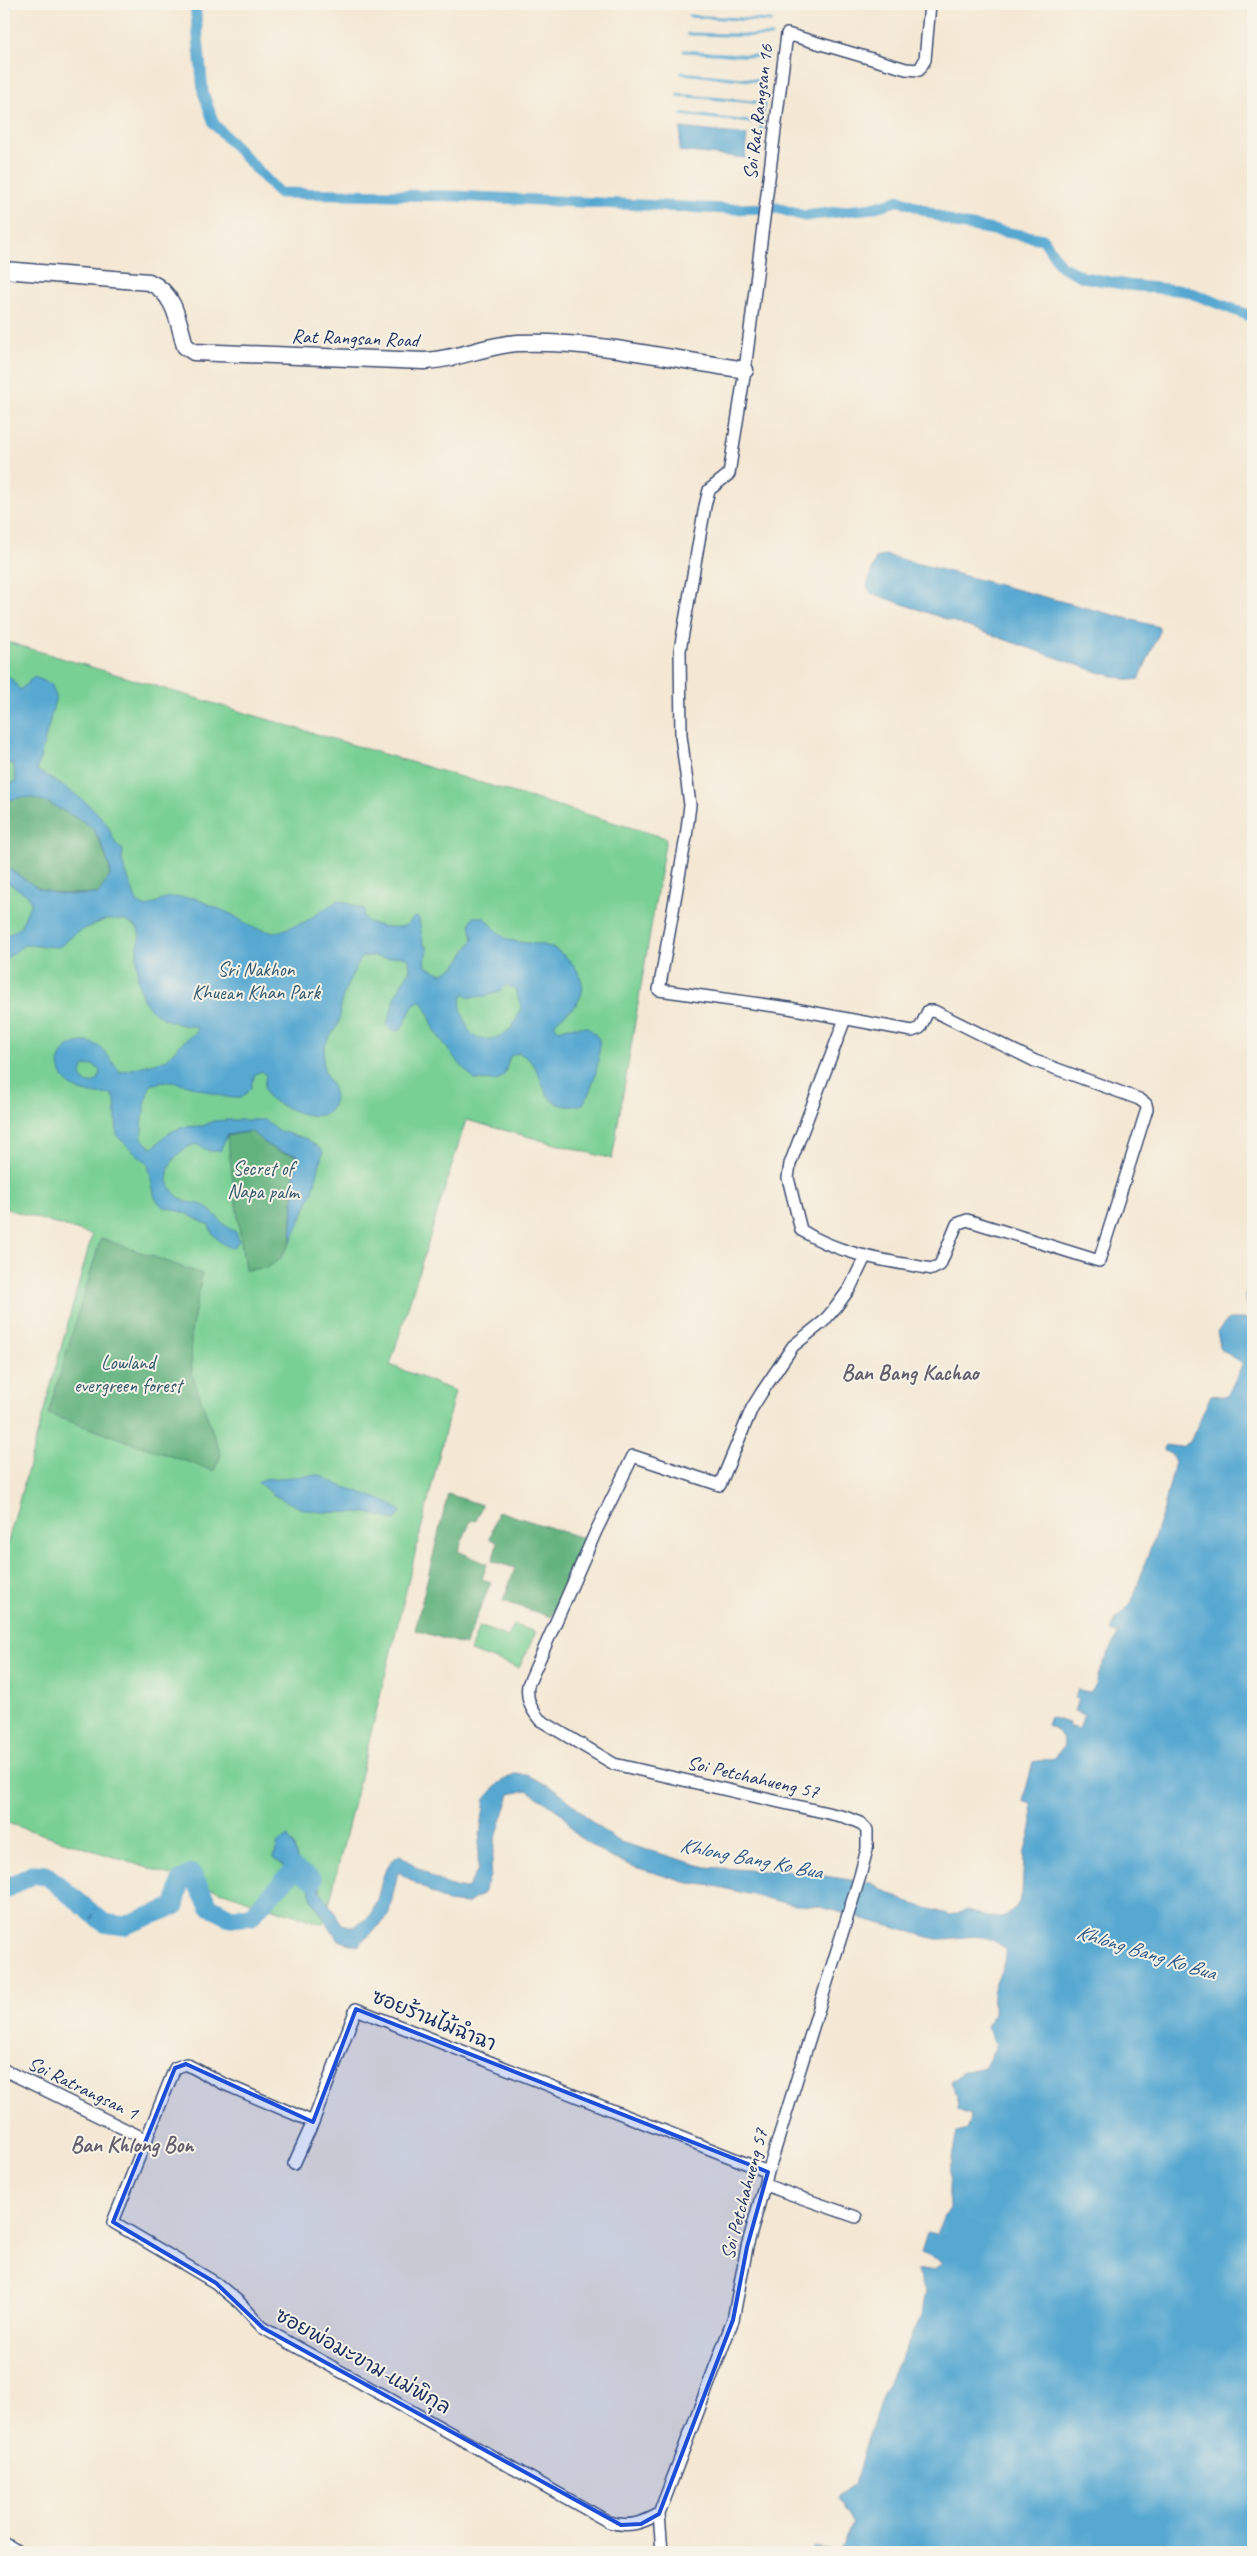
<svg xmlns="http://www.w3.org/2000/svg" width="1257" height="2556" font-family="Caveat,'Playpen Sans Thai',sans-serif">
<style>
.green{fill:#79d094;stroke:#4a8079}
.forest{fill:#62b27e;stroke:#3e706e}
.water{fill:#56a8d1;stroke:#386c98;fill-rule:evenodd}
.lines{fill:none;stroke-linecap:round;stroke-linejoin:round}
.stream{stroke:#56a8d1;stroke-width:3}
.canal{stroke:#56a8d1;stroke-width:11}
.river{stroke:#56a8d1;stroke-width:19}
.ferry{stroke:#305986;stroke-width:1;stroke-dasharray:6 5;stroke-linecap:butt}
.street-casing{stroke:#3c4b70;stroke-width:14}
.secondary-casing{stroke:#3c4b70;stroke-width:19}
.street{stroke:#fff;stroke-width:11}
.secondary{stroke:#fff;stroke-width:16}
.marked{fill:#1d4ed8;fill-opacity:0.2;stroke:#1d4ed8;stroke-width:4;stroke-linejoin:round}
.labels{text-anchor:middle;dominant-baseline:central;stroke-width:4;stroke-linejoin:round;paint-order:stroke}
.street-label{font-size:20px;fill:#1b2f5e;stroke:#f7f3e8}
.park-label{font-size:20px;fill:#32576c;stroke:#f7f3e8}
.water-label{font-size:21px;font-style:italic;fill:#305986;stroke:#f7f3e8}
.quarter-label{font-size:22px;font-weight:bold;fill:#625e6c;stroke:#f7f3e8}
</style>
<rect width="100%" height="100%" fill="#f7f3e8"/>
<filter id="ink" filterUnits="userSpaceOnUse"><feTurbulence type="fractalNoise" baseFrequency=".02" numOctaves="2"/><feDisplacementMap in="SourceGraphic" scale="10" xChannelSelector="R" yChannelSelector="G"/><feConvolveMatrix kernelMatrix="1 2 1 2 8 2 1 2 1" color-interpolation-filters="sRGB"/></filter>
<filter id="wash" filterUnits="userSpaceOnUse"><feTurbulence type="fractalNoise" baseFrequency=".0096" numOctaves="4" result="noise"/><feDisplacementMap in="SourceGraphic" scale="20" xChannelSelector="R" yChannelSelector="G"/><feGaussianBlur stdDeviation="1.12" result="paint"/><feColorMatrix in="noise" values="0 0 0 0 0 0 0 0 0 0 0 0 0 0 0 0 0 1.4 0 .05"/><feComposite in="paint" operator="in"/></filter>
<g filter="url(#wash)">
<rect width="100%" height="100%" fill="#f4e8d4"/>
<path class="green" d="M4 641 666 838 612 1159 466 1120 390 1365 455 1391 329 1904 320 1891 321 1879 299 1868 294 1847 278 1842 274 1858 309 1886 312 1899 325 1919 323 1924 4 1822V1556L92 1235 4 1208Z
M514 1625 536 1632 519 1668 470 1651 479 1626 508 1637Z"/>
<path class="forest" d="M32 796C45 801 81 817 91 826 96 831 112 868 110 875 109 882 102 888 98 894 78 892 60 897 40 889 27 884 16 872 4 866V803L13 798Z
M251 1131C265 1143 276 1155 295 1154L291 1242 280 1259 267 1268 245 1270 227 1136Z
M101 1238 202 1274 191 1332 192 1374 221 1455 214 1471 48 1414Z
M448 1494 482 1505 476 1521 471 1520 458 1551 487 1564 482 1579 491 1582 465 1645 415 1630Z
M498 1511 586 1539 551 1617 503 1601 515 1568 492 1561 498 1542 490 1539Z"/>
<path class="water" d="M681 128 747 135 745 158 679 151Z
M885 555 1159 627V633L1139 679 1130 680 1098 672 871 593 867 586 876 558Z
M4 677H10L20 690 34 677 51 684 56 696 37 770C60 785 87 799 104 821 112 830 112 844 123 850L122 862 137 902 146 907 169 897 194 898 233 915 251 927 275 933 305 922 339 900 364 909C364 912 363 915 364 917 368 927 398 930 406 925 409 923 412 919 415 916L419 919 423 943 427 947V955L424 960 426 966 441 974 456 966 473 940 470 923 474 917H484C491 924 500 936 509 940 521 944 535 942 547 946 566 952 590 977 580 998 574 1011 561 1014 554 1025L559 1030 569 1027H588L599 1039C601 1060 594 1086 583 1104 578 1106 573 1106 568 1106 534 1104 549 1064 518 1053L510 1056 504 1075 497 1081 475 1080C463 1069 447 1049 438 1035 431 1025 429 1009 421 1000L414 1004 401 1030 392 1031 387 1025 396 995 410 969 409 959C399 953 395 958 385 958 374 958 375 954 361 957 355 970 346 985 342 999 340 1007 341 1019 337 1026 328 1041 324 1040 323 1061 322 1082 348 1092 326 1114 304 1119 287 1108 268 1098L264 1087 266 1075 262 1071 255 1074 250 1089 241 1098C210 1100 184 1073 151 1085 145 1095 141 1127 142 1139L150 1147H154L169 1133 182 1127 203 1126 214 1121 229 1120H265L279 1131 307 1139 323 1151 313 1191 291 1242 296 1154C275 1153 266 1144 251 1131L227 1135 220 1151H209L196 1144C171 1151 155 1181 181 1199 188 1204 199 1202 206 1207 217 1215 223 1227 236 1232L239 1241 233 1248C220 1244 213 1237 209 1225L185 1213 162 1206 155 1198 148 1164 117 1136 115 1099 112 1094C87 1096 59 1090 59 1060 65 1042 88 1036 102 1049 109 1056 114 1065 120 1072L166 1060 184 1041 196 1033 197 1027C191 1025 184 1026 178 1024 138 1010 138 992 137 954 137 943 142 941 138 928L124 920H104L76 933 59 947 24 945 4 960V937L20 928 31 903 29 896 4 880V866L38 888 53 893 72 895 98 894 111 874C110 864 98 831 89 825 83 820 75 818 69 814 47 802 28 790 4 803V787L16 781 13 763 4 765ZM506 985 515 989 521 1007C519 1013 516 1023 511 1028 502 1038 481 1045 470 1032 467 1029 466 1022 464 1018 461 1009 458 1002 464 993L469 997 487 996 499 992ZM93 1065 100 1070 99 1079 93 1083H86C80 1078 80 1072 84 1066Z
M1253 1282V2552H814L813 2547 839 2551 853 2523 837 2497 855 2484 865 2447 883 2394 922 2314 926 2290 916 2271 934 2270 942 2262 921 2253 927 2233 936 2235 944 2216 949 2209C948 2181 951 2160 957 2133L966 2130 971 2115 957 2110 958 2096 950 2082 963 2072 985 2067 996 2046 987 2027C989 2022 992 2017 993 2012 994 2006 992 2001 993 1995 995 1978 1007 1967 1005 1949 983 1928 962 1940 936 1939L817 1906 794 1905 715 1886 688 1883 635 1867 608 1856 576 1835 564 1815 527 1790 510 1794 495 1840 490 1876 483 1893 467 1904 447 1902 398 1872 388 1917 358 1946 338 1940 312 1899 309 1886 274 1858 278 1842 288 1837 294 1847 299 1868 321 1879 320 1891 329 1904 342 1924 353 1927C357 1925 363 1922 366 1919 385 1901 375 1868 400 1855 422 1870 441 1887 467 1889L478 1870V1850L485 1799 499 1783 514 1774 527 1775 557 1790 599 1828 620 1842 706 1867 764 1871 784 1870 871 1883 906 1902 951 1915 967 1910 988 1917 1003 1918 1017 1906 1022 1895 1024 1855 1032 1824 1031 1804 1023 1801 1033 1762 1055 1758 1064 1745C1062 1733 1057 1730 1047 1725L1050 1717 1069 1723 1068 1726 1079 1729 1084 1715 1074 1711 1078 1700 1075 1698 1078 1690 1090 1692C1099 1685 1096 1680 1100 1671 1105 1658 1113 1647 1118 1634L1111 1631 1116 1619 1131 1604 1163 1512 1175 1462 1172 1455 1164 1450 1165 1445 1181 1447 1190 1442 1211 1395 1227 1397 1243 1363 1221 1350 1217 1332 1229 1319H1251L1245 1295Z
M320 1475C345 1492 377 1493 401 1511L395 1520 367 1513 321 1512 300 1508 274 1495 257 1482 265 1479Z"/>
<g class="lines">
<path class="stream" d="M689 16 771 21
M688 34 771 36
M684 51 767 57
M682 73 762 81
M678 95 764 103 759 153
M682 114 750 122"/>
<path class="canal" d="M195 4 203 92 214 124 279 193 454 196 726 209 777 208 804 216 872 208 900 200 955 223 1043 239 1061 266 1083 277 1127 285 1186 291 1253 317"/>
<path class="river" d="M4 1890 34 1874 46 1875 104 1923 124 1926 175 1906 181 1880 192 1874 209 1906 231 1918 251 1916 295 1869 313 1880"/>
<path class="ferry" d="M91 1919 97 1907"/>
</g>
</g>
<g filter="url(#ink)">
<g class="lines">
<defs>
<path id="street" d="M845 1019 790 1164 788 1178 801 1230C839 1255 888 1261 932 1269L940 1265 957 1224 967 1220 1099 1261 1147 1109 1146 1104 1139 1099 1035 1061 934 1011H928L920 1028 912 1031 789 1008 659 990 686 837 690 805 681 736 680 650 705 506 709 490 729 474 745 370 787 34 906 69 919 70 925 60 930 4
M4 2070 147 2140
M294 2164 313 2122
M765 2185 856 2217
M659 2514C642 2523 629 2528 609 2522L263 2328 240 2303 216 2283 113 2222 175 2068 186 2064 222 2083 313 2122 356 2009 768 2172
M4 2543 19 2552
M662 2552 659 2514 733 2320 747 2247 768 2172 860 1876 867 1849V1830L860 1823 845 1817 614 1764 540 1720C531 1709 526 1700 528 1685L596 1531 633 1456 720 1485 752 1408 762 1392 793 1346 823 1322 836 1307 850 1288 865 1257"/>
<path id="secondary" d="M4 270 149 282C175 293 178 321 185 346L194 352 424 361C456 360 486 345 518 343 594 340 670 359 745 370"/>
</defs>
<use href="#street" class="street-casing"/>
<use href="#secondary" class="secondary-casing"/>
<use href="#street" class="street"/>
<use href="#secondary" class="secondary"/>
</g>
</g>
<path class="marked" d="M356 2009 768 2172 747 2247 733 2320 659 2514 641 2524 621 2525 263 2328 216 2283 113 2222 175 2068 186 2064 313 2122Z"/>
<g class="labels">
<g class="street-label">
<text transform="translate(758 112) rotate(-83)">Soi Rat Rangsan 16</text>
<text transform="translate(355 338) rotate(2)">Rat Rangsan Road</text>
<text transform="translate(753 1777) rotate(13)">Soi Petchahueng 57</text>
<text transform="translate(434 2020) rotate(22)">ซอยร้านไม้ฉำฉา</text>
<text transform="translate(83 2088) rotate(26)">Soi Ratrangsan 1</text>
<text transform="translate(744 2194) rotate(-75)">Soi Petchahueng 57</text>
<text transform="translate(363 2361) rotate(29)">ซอยพ่อมะขาม-แม่พิกุล</text>
</g>
<g class="park-label">
<text x="256" y="969">Sri Nakhon<tspan x="256" dy="23">Khuean Khan Park</tspan></text>
<text x="263" y="1168">Secret of<tspan x="263" dy="23">Napa palm</tspan></text>
<text x="128" y="1362">Lowland<tspan x="128" dy="23">evergreen forest</tspan></text>
</g>
<g class="water-label">
<text transform="translate(751 1858) rotate(11)">Khlong Bang Ko Bua</text>
<text transform="translate(1146 1952) rotate(17)">Khlong Bang Ko Bua</text>
</g>
<g class="quarter-label">
<text x="910" y="1373">Ban Bang Kachao</text>
<text x="132" y="2145">Ban Khlong Bon</text>
</g>
</g>
<rect width="1257" height="2556" fill="none" stroke="#f7f3e8" stroke-width="20"/>
</svg>
